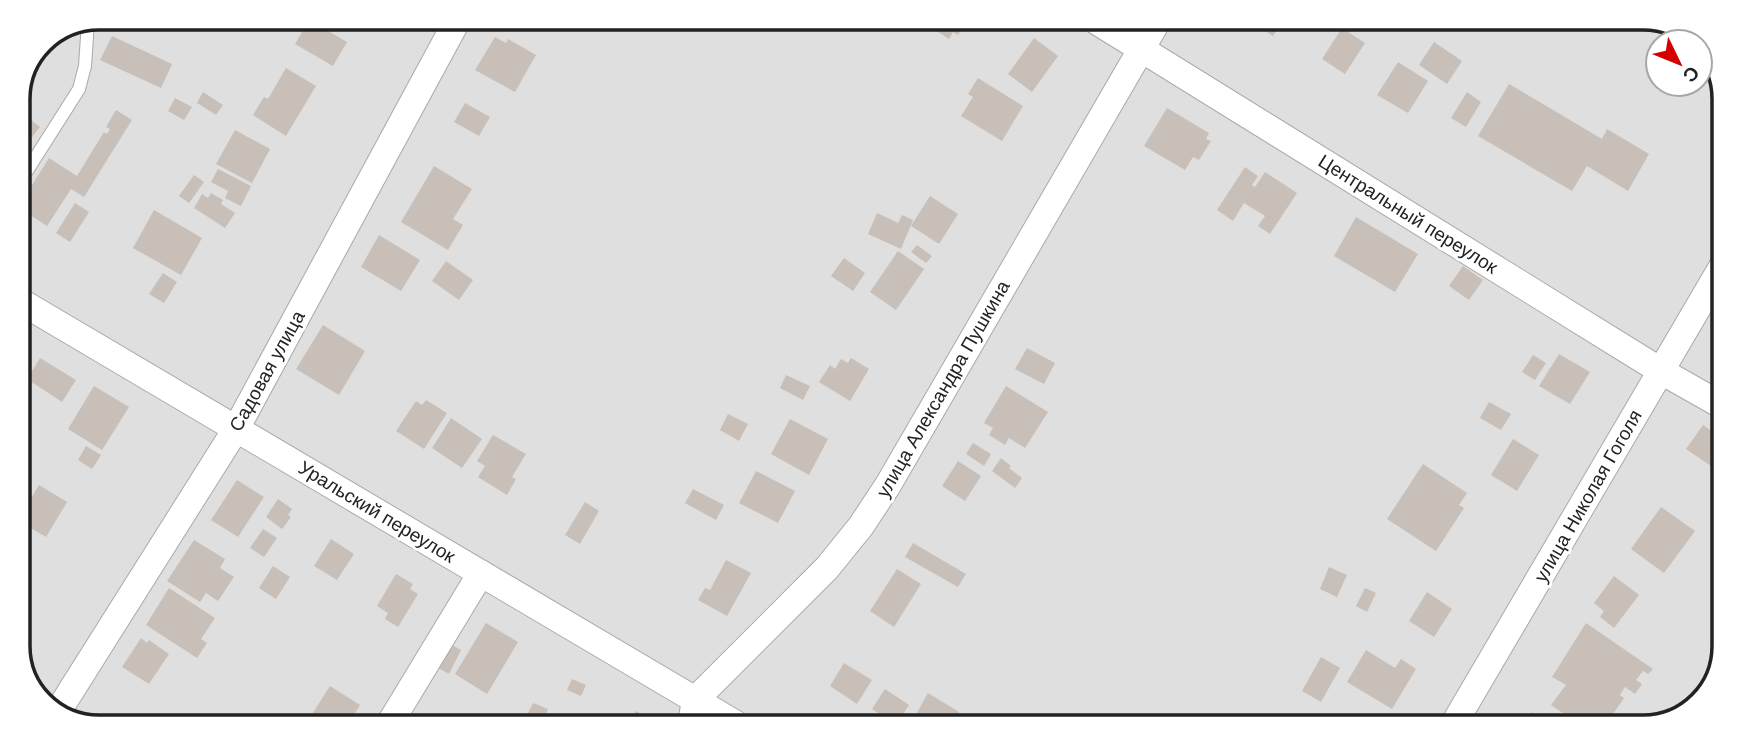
<svg xmlns="http://www.w3.org/2000/svg" width="1742" height="745" font-family="Helvetica,sans-serif">
<style>
.residential{fill:#e0dfdf}
.building{fill:#c7bfb8}
.lines{fill:none;stroke-linecap:round;stroke-linejoin:round}
.lane-casing{stroke:#a9a9a9;stroke-width:14}
.street-casing{stroke:#a9a9a9;stroke-width:28}
.lane{stroke:#fff;stroke-width:12}
.street{stroke:#fff;stroke-width:26}
.labels{text-anchor:middle;dominant-baseline:central;stroke-width:6;stroke-linejoin:round;paint-order:stroke}
.street-label{font-size:19px;fill:#222;stroke:#fff}
.rim{fill:none;stroke:#222;stroke-width:3.5}
</style>
<rect width="100%" height="100%" fill="#f2efe9"/>
<path class="residential" d="M98 18 1674 24 1698 42H1658V84H1700V43L1708 49 1724 93 1718 677 1689 714 1644 727 68 721 34 696 18 652V93L41 41Z"/>
<path class="building" d="M309 20 347 42 333 66 295 44Z
M937 21H966L958 35 953 32 949 39 932 28Z
M1251 22H1282L1273 36Z
M1342 28 1365 43 1345 74 1322 59Z
M112 36 172 64 161 88 100 60Z
M495 37 506 43 508 39 536 55 515 92 475 70Z
M1034 38 1058 56 1032 92 1008 74Z
M1434 42 1462 61 1447 84 1419 65Z
M1398 62 1428 81 1408 113 1377 95Z
M286 68 316 86 286 136 253 115 264 97 268 99Z
M978 78 1023 106 1002 141 961 116 973 97 968 94Z
M1509 84 1602 139 1607 129 1649 154 1628 191 1587 166 1572 191 1478 136Z
M203 92 223 105 216 115 197 103Z
M1467 92 1481 102 1466 127 1451 118Z
M175 98 192 107 184 120 168 111Z
M465 103 490 117 479 136 454 122Z
M1167 108 1209 133 1206 139 1211 141 1199 160 1193 157 1185 170 1144 146Z
M116 110 132 120 84 197 71 189 47 226 18 207 49 158 77 176 104 132 107 134 110 129 106 127Z
M25 115 40 127 18 155V125Z
M235 130 270 149 252 183 216 164Z
M434 166 472 189 453 219 463 225 448 250 401 222Z
M1245 167 1258 176 1252 185 1255 187 1265 172 1297 193 1270 234 1258 226 1265 216 1244 203 1233 221 1217 210Z
M218 169 251 186 241 206 225 198 228 191 211 182Z
M194 175 204 182 189 203 179 196Z
M211 193 223 200 221 204 235 213 225 228 194 208 202 194 208 198Z
M930 196 958 214 939 244 911 226Z
M75 203 89 212 70 242 56 233Z
M154 210 202 238 181 275 133 248Z
M877 213 898 223 902 215 913 220 901 249 868 234Z
M1356 217 1418 254 1395 292 1334 256Z
M379 235 420 260 401 291 361 267Z
M917 245 932 256 926 263 911 252Z
M898 251 924 269 896 310 870 292Z
M844 258 865 273 853 291 831 276Z
M446 261 473 280 459 300 432 281Z
M1463 266 1483 280 1469 300 1449 286Z
M163 273 177 282 164 303 149 294Z
M323 325 365 351 339 395 296 369Z
M18 346 32 355 18 379Z
M1027 348 1055 363 1044 384 1015 369Z
M1559 354 1590 372 1570 404 1539 386Z
M1533 355 1546 363 1535 380 1522 372Z
M40 358 76 380 62 402 27 379Z
M851 358 869 369 850 401 819 382 830 365 835 369 841 359 848 363Z
M786 375 810 386 803 400 780 388Z
M94 386 129 407 102 450 68 429Z
M1006 386 1048 412 1025 448 1009 438 1005 445 989 435 993 428 984 423Z
M426 400 447 413 424 449 396 431 416 401 422 405Z
M1489 402 1511 414 1501 430 1480 418Z
M728 414 748 424 739 441 720 430Z
M451 418 482 439 462 468 432 448Z
M790 419 828 439 809 475 771 454Z
M1703 425 1721 438V458L1714 468 1686 449Z
M493 435 526 454 512 477 516 479 507 495 478 477 485 466 477 461Z
M1513 439 1539 455 1517 491 1491 475Z
M973 443 991 454 984 466 966 454Z
M86 446 101 455 92 469 78 460Z
M1001 458 1011 466 1009 468 1022 478 1015 488 992 471Z
M958 461 981 476 965 501 942 486Z
M1423 464 1467 493 1459 505 1464 508 1436 551 1387 519Z
M756 471 795 491 778 523 739 503Z
M237 480 264 497 238 537 211 520Z
M39 485 67 502 46 537 22 523 29 511 25 508Z
M693 489 724 505 716 520 685 503Z
M278 499 292 509 288 515 291 517 282 529 266 517Z
M585 502 599 511 580 544 565 535Z
M1661 507 1695 531 1664 573 1631 549Z
M263 529 277 538 264 557 250 548Z
M331 539 354 554 337 580 314 566Z
M194 540 225 559 220 568 234 577 218 601 206 593 200 602 167 581Z
M913 543 966 574 958 587 905 557Z
M726 560 751 573 727 616 698 600 705 588 710 590Z
M273 566 290 577 276 599 259 588Z
M1329 567 1347 575 1337 597 1320 589Z
M897 569 921 584 894 627 870 611Z
M396 574 413 584 410 589 418 594 398 627 385 619 388 613 377 606Z
M1614 576 1639 595 1614 628 1600 617 1604 611 1594 603Z
M169 588 215 618 201 639 207 643 197 658 146 625Z
M1365 588 1376 593 1367 612 1356 606Z
M1427 592 1452 609 1434 637 1409 621Z
M486 623 518 642 487 694 455 674Z
M1586 623 1653 669 1648 674 1643 671 1636 680 1642 684 1635 694 1625 687 1620 695 1624 698 1604 727H1583L1551 705 1566 685 1552 677Z
M141 638 147 643 149 640 169 654 149 684 122 667Z
M448 643 461 650 449 674 435 666Z
M1366 650 1395 668 1401 659 1416 669 1392 709 1347 682Z
M1321 657 1340 668 1321 702 1302 691Z
M844 663 872 680 857 704 830 686Z
M572 679 586 685 581 696 567 690Z
M330 686 360 705 349 723 307 722Z
M885 689 909 705 896 725 872 709Z
M928 693 959 712 952 725H910Z
M533 703 548 709 542 722 527 715Z
M636 711 658 724H628Z
M1532 712 1554 727H1521Z"/>
<g class="lines">
<defs>
<path id="lane" d="M18 185 79 89 85 66 88 22"/>
<path id="street" d="M1096 21 1661 371 1721 405
M18 300 736 724
M57 713 236 429 458 19
M390 723 481 573
M691 724 695 700 827 568 861 526 888 485 1157 22
M1452 727 1723 265"/>
</defs>
<use href="#lane" class="lane-casing"/>
<use href="#street" class="street-casing"/>
<use href="#lane" class="lane"/>
<use href="#street" class="street"/>
</g>
<g class="labels">
<g class="street-label">
<text transform="translate(1408 214) rotate(32)">Центральный переулок</text>
<text transform="translate(267 371) rotate(-61)">Садовая улица</text>
<text transform="translate(943 389) rotate(-60)">улица Александра Пушкина</text>
<text transform="translate(1588 496) rotate(-60)">улица Николая Гоголя</text>
<text transform="translate(377 512) rotate(31)">Уральский переулок</text>
</g>
</g>
<path d="M0 0H1742V745H0ZM99 30H1643A69 69 0 0 1 1712 99V646A69 69 0 0 1 1643 715H99A69 69 0 0 1 30 646V99A69 69 0 0 1 99 30Z" fill="#fff" fill-rule="evenodd"/>
<path class="rim" d="M99 30H1643A69 69 0 0 1 1712 99V646A69 69 0 0 1 1643 715H99A69 69 0 0 1 30 646V99A69 69 0 0 1 99 30Z"/>
<g transform="translate(1679 63) rotate(133)"><circle r="33" fill="#ffffff" stroke="#a7a7a7" stroke-width="2"/>
<path d="M0-5L12 26L0 18L-12 26Z" fill="#d40000"/>
<text y="-10" font-size="19" font-weight="bold" text-anchor="middle" fill="#222222">С</text>
</g>
</svg>
